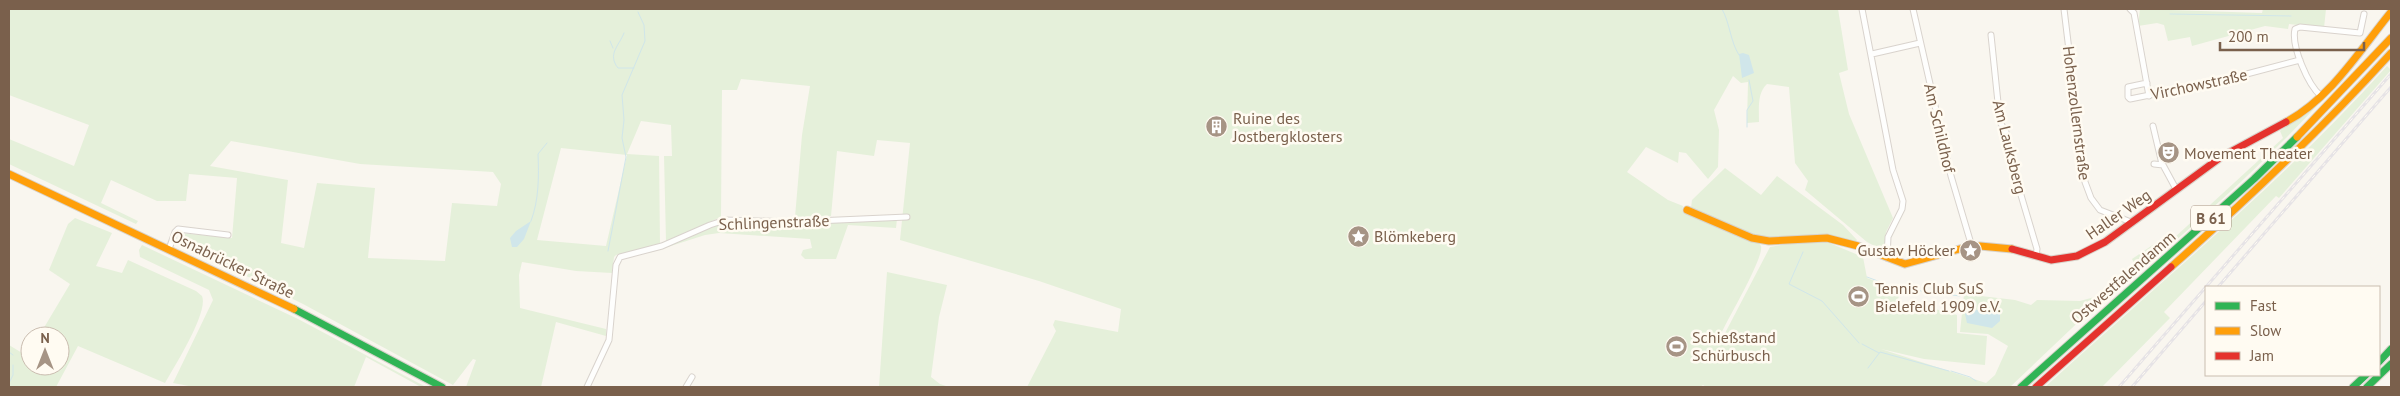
<svg xmlns="http://www.w3.org/2000/svg" width="2400" height="396" font-family="'PT Sans',sans-serif">
<style>
.green{fill:#e5f0da;fill-rule:evenodd}
.water{fill:#d0e6ea}
.lines{fill:none;stroke-linecap:round;stroke-linejoin:round}
.stream{stroke:#d0e6ea;stroke-width:1}
.street-casing{stroke:#d9d3cd;stroke-width:7}
.fast-casing{stroke:#d8d2ca;stroke-width:9}
.slow-casing{stroke:#d8d2ca;stroke-width:9}
.jam-casing{stroke:#d8d2ca;stroke-width:9}
.street{stroke:#fefefd;stroke-width:5}
.fast{stroke:#30b455;stroke-width:7}
.slow{stroke:#ff9f0a;stroke-width:7}
.jam{stroke:#e5322d;stroke-width:7}
.tram{stroke:#e6e3e6;stroke-width:1}
.rail-casing{stroke:#e6e3e6;stroke-width:3}
.rail{stroke:#fffbf2;stroke-width:1;stroke-dasharray:4;stroke-linecap:butt}
.labels{text-anchor:middle;dominant-baseline:central;stroke-width:5;stroke-linejoin:round;paint-order:stroke}
.shield{fill:#fffbf2;stroke:#a28e7e;stroke-width:1}
.shield-label{font-size:15px;font-weight:bold;fill:#7a604c}
.street-label{font-size:16px;fill:#7a604c;stroke:#fffbf2}
.poi-label{font-size:16px;fill:#7a604c;stroke:#fffbf2;text-anchor:start}
</style>
<rect width="100%" height="100%" fill="#f9f6ef"/>
<path class="green" d="M9 9H1838L1848 70 1839 73 1849 114 1893 218 1886 232 1884 251 1867 242 1805 190 1808 181 1795 163 1789 87 1767 84C1757 93 1759 109 1759 122L1747 123 1748 82 1741 83 1733 76 1714 110 1719 130 1718 167 1708 179 1686 153 1679 152 1678 163 1646 147 1627 172 1668 200 1683 206 1682 211 1759 243 1761 246C1764 258 1728 318 1721 334L1723 337 1770 247 1814 239 1827 242 1863 257 1867 278 1898 290 1899 304 1928 307 1957 315V333L1987 336 1985 365 1924 359 1881 349 1986 383 1995 375 2008 346 1988 334 1960 332 1964 294 2015 300 2031 305 2037 300 2080 301 2109 293 2137 269 2132 259 2169 234 2174 238 2283 138 2280 131 2321 101 2367 48C2288 146 2191 228 2095 310H2091L2010 387H1706L1703 385 1700 387H1027L1056 331 1053 325 1055 320 1118 332 1121 309 1039 281 900 240 910 143 877 140 874 156 837 151 831 216 795 217 802 135 810 86 741 79 737 90H722L721 217 666 241 664 156H672L671 125 641 121 627 154 659 156 660 244 616 255 614 257 612 273 576 271 522 262 519 275 520 308 606 329V336L556 322 541 387H466L476 360 473 359 453 385 303 304 176 241 180 233 232 238 237 178 189 174 186 201H157L111 180 101 203 138 221 136 224 9 164V139L74 166 89 125 9 95ZM231 141 360 164 493 172 501 184 497 206 452 203 445 261 368 258 375 188 317 183 304 248 281 243 288 180 210 166ZM561 148 627 155 606 246 537 240Z
M2140 9 2262 13 2263 9H2326L2324 28 2289 24 2288 29 2265 26 2192 46 2190 37 2168 41 2164 25 2157 23 2138 26Z
M2387 66 2391 70 2279 198 2276 196 2164 312 2170 318 2102 387H2045C2161 281 2282 183 2387 66Z
M1725 168 1761 195 1777 176 1843 225 1857 240 1856 242 1814 235 1769 238 1753 236 1691 208 1692 200Z
M75 218 112 233 96 266 122 273 128 260 196 291 202 296C209 312 174 367 165 383L78 346 56 387H9V345L27 356 30 351V366H60V336H39L70 284 49 270 68 224Z
M897 219 896 228 848 225 836 259H805L801 255 803 250 812 248 810 239 719 233 705 235 649 253 717 224 720 227H769L770 223Z
M142 245 298 319 426 387H421L366 357 354 387H194L173 383 213 300 209 290 140 257 139 250Z
M887 272 947 285 939 317 931 377 940 384 949 387H879Z"/>
<path class="water" d="M1743 53 1749 55 1754 73 1742 78 1739 54Z
M531 221 524 239 517 247H512L510 238 516 231Z
M1968 309 1996 312 2000 314V321L1992 328 1967 323 1965 314Z"/>
<g class="lines">
<path class="stream" d="M1722 9C1730 23 1730 41 1739 55
M2170 14 2291 16
M624 33C619 46 607 54 618 68H634
M610 41 613 48
M1747 127V110L1753 101 1749 80
M531 221C539 200 539 176 538 154L547 143
M608 251 626 157 622 138 624 120 622 95 645 41 644 25 638 12
M1803 252 1789 284 1822 301 1859 343
M1867 277 1894 287
M1898 288 1960 296
M1965 304 1966 310
M1862 344 1879 353
M9 352 13 355
M1868 368 1880 352 1949 371
M1951 371 1970 377 1976 381
M9 383 13 375V365"/>
<defs>
<path id="street" d="M1862 9 1893 170 1903 201 1902 209 1888 237 1887 258
M1913 9 1951 176 1972 247
M2064 9 2085 182 2091 198 2100 210 2131 222
M2130 9 2134 13 2149 96
M1991 35 2000 122 2006 132 2018 185 2037 249 2036 256
M1872 54 1920 43
M2147 83 2128 87V97L2130 99 2224 80 2300 60
M2321 96C2308 85 2291 46 2295 29L2300 27 2360 33 2364 14
M2153 126 2162 164
M2154 164 2163 165 2176 189
M169 249 175 232 178 229 228 235
M587 387 609 340 616 265 620 257 662 246 710 225 725 220 793 222 907 217
M686 387 692 377"/>
<path id="fast" d="M294 309 442 387
M2379 362 2391 349
M2021 387 2254 179 2297 137
M2353 387 2366 375
M2367 387 2391 364"/>
<path id="slow" d="M2286 122C2330 99 2360 50 2391 12
M2297 137 2391 38
M9 174 294 309
M1687 210 1752 238 1769 241 1827 238 1858 246 1905 264 1963 248 1980 246 2012 249
M2171 267C2248 199 2322 129 2391 53"/>
<path id="jam" d="M2012 249 2051 260 2077 256 2105 242 2221 157 2286 122
M2036 387 2171 267"/>
</defs>
<use href="#street" class="street-casing"/>
<use href="#fast" class="fast-casing"/>
<use href="#slow" class="slow-casing"/>
<use href="#jam" class="jam-casing"/>
<use href="#street" class="street"/>
<use href="#fast" class="fast"/>
<use href="#slow" class="slow"/>
<use href="#jam" class="jam"/>
<path class="tram" d="M2379 368 2391 355
M2359 387 2372 375"/>
<defs>
<path id="rail" d="M2218 287 2391 87
M2119 387 2391 74
M2132 387 2206 301"/>
</defs>
<use href="#rail" class="rail-casing"/>
<use href="#rail" class="rail"/>
</g>
<defs>
<symbol id="building-disc" viewBox="-11 -11 22 22"><circle r="9.5" fill="#a69485" stroke="#fffbf2"/><path d="M-4-6H4V6H1V3H-1V6H-4ZM-2.5-4.3h1.7v1.8h-1.7ZM.8-4.3h1.7v1.8H.8ZM-2.5-1h1.7V.8h-1.7ZM.8-1h1.7V.8H.8Z" fill="#fff"/></symbol>
<symbol id="theatre-disc" viewBox="-11 -11 22 22"><circle r="9.5" fill="#a69485" stroke="#fffbf2"/><path d="M-5-5.5Q0-4 5-5.5V0Q5 5 0 6Q-5 5-5 0ZM-3.3-2.5H-1v1.5H-3.3ZM1-2.5H3.3v1.5H1ZM-2.8 1Q0 5.5 2.8 1Z" fill="#fff"/></symbol>
<symbol id="sight-disc" viewBox="-11 -11 22 22"><circle r="9.5" fill="#a69485" stroke="#fffbf2"/><path d="M0-6L1.8-2.2L6-1.7L2.9 1.2L3.7 5.4L0 3.3L-3.7 5.4L-2.9 1.2L-6-1.7L-1.8-2.2Z" fill="#fff"/></symbol>
<symbol id="stadium-disc" viewBox="-11 -11 22 22"><circle r="9.5" fill="#a69485" stroke="#fffbf2"/><path d="M0-5a6.5 5 0 1 0 0 10a6.5 5 0 1 0 0-10ZM-3.5-1.8h7v3.6h-7Z" fill="#fff"/></symbol>
</defs>
<g fill-rule="evenodd">
<use href="#building-disc" x="1204" y="114" width="25" height="25"/>
<use href="#theatre-disc" x="2156" y="140" width="25" height="25"/>
<use href="#sight-disc" x="1346" y="224" width="25" height="25"/>
<use href="#sight-disc" x="1958" y="238" width="25" height="25"/>
<use href="#stadium-disc" x="1846" y="284" width="25" height="25"/>
<use href="#stadium-disc" x="1664" y="334" width="25" height="25"/>
</g>
<g class="labels">
<rect class="shield" x="2191" y="205.5" width="40" height="25" rx="4"/>
<g class="shield-label">
<text x="2211" y="218">B 61</text>
</g>
<g class="street-label">
<text transform="translate(2199 84) rotate(-12)">Virchowstraße</text>
<text transform="translate(2077 113) rotate(83)">Hohenzollernstraße</text>
<text transform="translate(1940 128) rotate(77)">Am Schildhof</text>
<text transform="translate(2010 147) rotate(76)">Am Lauksberg</text>
<text transform="translate(2118 214) rotate(-35)">Haller Weg</text>
<text transform="translate(774 222) rotate(-2)">Schlingenstraße</text>
<text transform="translate(233 264) rotate(26)">Osnabrücker Straße</text>
<text transform="translate(2123 277) rotate(-41)">Ostwestfalendamm</text>
</g>
<g class="poi-label">
<text x="1233" y="118">Ruine des<tspan x="1233" dy="18">Jostbergklosters</tspan></text>
<text x="2184" y="153">Movement Theater</text>
<text x="1374" y="236">Blömkeberg</text>
<text x="1955" y="250" text-anchor="end">Gustav Höcker</text>
<text x="1875" y="288">Tennis Club SuS<tspan x="1875" dy="18">Bielefeld 1909 e.V.</tspan></text>
<text x="1692" y="337">Schießstand<tspan x="1692" dy="18">Schürbusch</tspan></text>
</g>
</g>
<rect width="2400" height="396" fill="none" stroke="#7a604c" stroke-width="20"/>
<rect x="2205" y="286" width="175" height="90" fill="#fffbf2" stroke="#cabdb0"/>
<rect x="2215" y="302" width="25" height="8" fill="#30b455" stroke="#cabdb0"/>
<text x="2250" y="311" font-size="15" fill="#7a604c">Fast</text>
<rect x="2215" y="327" width="25" height="8" fill="#ff9f0a" stroke="#cabdb0"/>
<text x="2250" y="336" font-size="15" fill="#7a604c">Slow</text>
<rect x="2215" y="352" width="25" height="8" fill="#e5322d" stroke="#cabdb0"/>
<text x="2250" y="361" font-size="15" fill="#7a604c">Jam</text>
<g transform="translate(45 351)"><circle r="24" fill="#fffbf2" stroke="#cabdb0"/>
<path d="M0-4L9 19L0 12L-9 19Z" fill="#a69485"/>
<text y="-8" font-size="14" font-weight="bold" text-anchor="middle" fill="#7a604c">N</text>
</g>
<path d="M2220 42v8h144v-8" fill="none" stroke="#7a604c" stroke-width="2.5"/>
<text x="2228" y="42" font-size="15" fill="#7a604c" stroke="#fffbf2" stroke-width="4" paint-order="stroke">200 m</text>
</svg>
